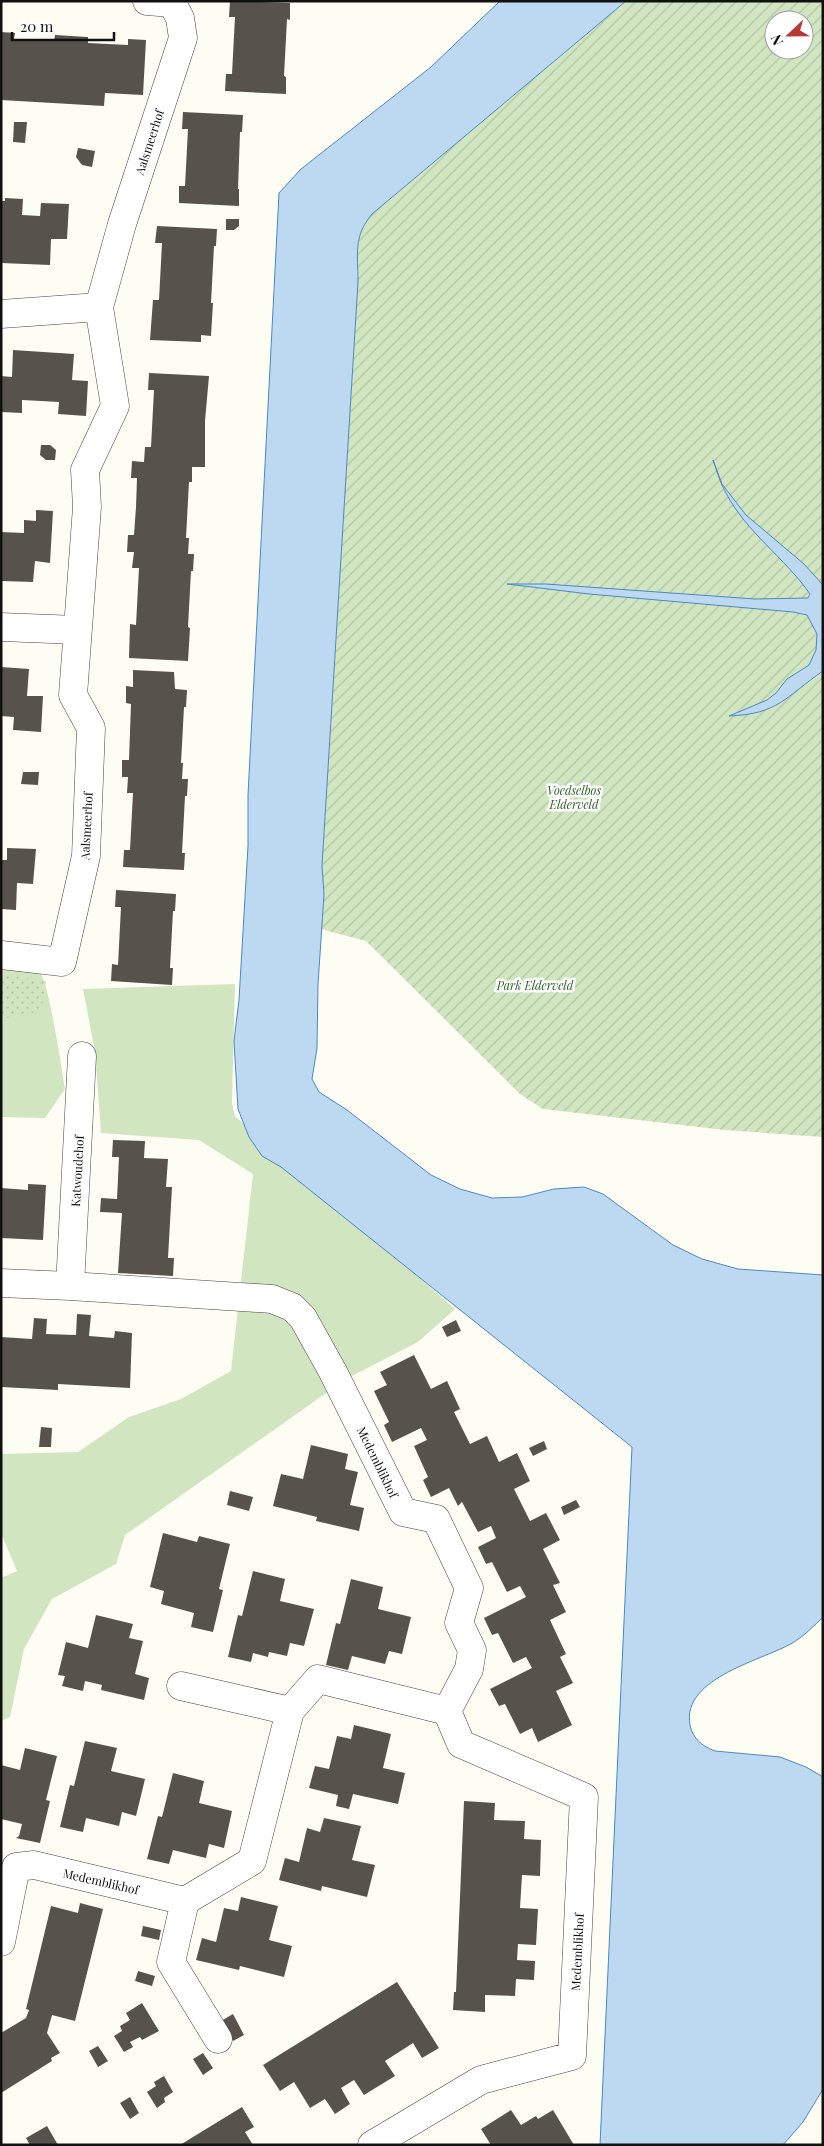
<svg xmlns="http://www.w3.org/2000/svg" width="824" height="2146" font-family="'Playfair Display',serif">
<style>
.grass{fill:#d1e6c0}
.park{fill:url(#park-dots)}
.garden{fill:url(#garden-furrows);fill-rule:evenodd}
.water{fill:#bdd9f1;stroke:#4a88c2}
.building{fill:#58524d}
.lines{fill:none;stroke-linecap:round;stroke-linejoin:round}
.minor-casing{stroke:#434343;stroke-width:29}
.minor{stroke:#fff;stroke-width:28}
.labels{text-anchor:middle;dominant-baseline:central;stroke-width:5;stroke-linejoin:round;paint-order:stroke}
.street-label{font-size:12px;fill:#101010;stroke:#fff}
.park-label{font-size:12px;font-style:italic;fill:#2d6325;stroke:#fff}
</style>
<defs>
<pattern id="park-dots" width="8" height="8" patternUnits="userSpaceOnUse" patternTransform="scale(1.25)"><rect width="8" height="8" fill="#d1e6c0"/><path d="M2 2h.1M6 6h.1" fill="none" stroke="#b2c4a4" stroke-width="1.8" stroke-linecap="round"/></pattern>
<pattern id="garden-furrows" width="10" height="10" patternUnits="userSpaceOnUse" patternTransform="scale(1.25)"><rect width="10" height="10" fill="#d1e6c0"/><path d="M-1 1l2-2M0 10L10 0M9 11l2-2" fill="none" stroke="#b2c4a4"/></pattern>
</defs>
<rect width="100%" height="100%" fill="#fefdf4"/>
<path class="grass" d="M1 960C17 962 28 961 40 973 49 982 62 1071 65 1089L45 1118 1 1117Z
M235 984 232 1103 235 1116 455 1309 418 1342 346 1379 125 1535 116 1564 52 1599 24 1649 10 1717 1 1721V1578L17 1571 1 1533V1454L78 1452 129 1417 181 1399 231 1371 253 1174 199 1140 101 1133 95 1051 83 989Z"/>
<path class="park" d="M1 974 46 981 41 1011 1 1019Z"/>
<path class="garden" d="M626 1H823V1137L725 1130 543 1109 520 1094 366 941 321 929 324 894 322 866 358 282C358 253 353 237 372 214ZM774 20H804V50H774Z"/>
<path class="water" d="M500 1H626L372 214C353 237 358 253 358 282L322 866 324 894 318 984 317 1048 312 1079 319 1092 347 1110 431 1175 460 1189 492 1198 522 1197 554 1189 584 1187 603 1194 673 1245 702 1259 738 1269 823 1275V1617C814 1626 805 1635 794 1642 765 1660 681 1677 690 1725 693 1739 702 1746 715 1751L780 1757 806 1767 823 1777V2089L803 2122 783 2145H600L632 1447 281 1167 262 1156 249 1137 238 1109 234 1041 239 1000 248 846V795L279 193 301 169 431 67Z
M713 460 722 484 746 515 804 564 823 585V671C785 697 779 714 729 716L767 700 776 693 787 679 809 665 816 650 817 634 807 615 793 612 589 594 507 584H546L755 599 808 598 810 594C785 558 746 532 726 493 720 483 717 471 713 460Z"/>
<path class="building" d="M230 1 290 3V20L287 19 284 76 286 77V94L225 91 226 74H232L235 17H229Z
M1 32 15 33 14 39 54 41 55 35 88 37V43L128 45V39L146 40 143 95 105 93 104 106 1 100Z
M183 112 243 115 242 132H240L238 189H239V206L179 203V186H185L188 129H182Z
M14 122H27L25 143 13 142Z
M78 148 95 151 92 167 82 165 76 157Z
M5 198 23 199 22 215 40 216 41 203 69 204 67 239H51L50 265 1 263V201H5Z
M226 219H239V226L234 230H226Z
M157 226 217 229 216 246H214L211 303H213L211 336 201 335V342L150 340 153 300H159L162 243H155Z
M13 350 74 354 72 380 88 381 86 416 58 414 59 402 41 401 22 400V413L1 412V376L12 377Z
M149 373 209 376 205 421V467H192V482H189L186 538H189L188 554H194L193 571H191L188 627 190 628 188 661 129 658 130 624 136 625 139 568H132L134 552H127L128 535H134L136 507 137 478H131L132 461 144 462 145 447H151L154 390H148Z
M41 445H50L56 450 55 460H46L40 455Z
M36 510 53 511 50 563 35 561 33 582 1 581V532L24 533V520L36 521Z
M1 667 29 669 27 696H43L41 732 13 730 14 717 1 716Z
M133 670 174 672 175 689 187 690 186 707H184L181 763H183L182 779H188L187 796H185L182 853H185L184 870 123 867 124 850H130L133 793H127L128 777H122V760H129L131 704 126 703V686L133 687Z
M23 772H39L38 785 21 784Z
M7 848 36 849 33 884 17 883 16 910 1 909V860H7Z
M116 890 176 894 175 911H173L170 968H173L172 985 111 981 112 964 118 965 121 907H115Z
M113 1140 145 1141 144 1158 168 1159 166 1187H172L168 1258H174L173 1276 118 1273 122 1213 100 1212 101 1198 117 1199 119 1157H112Z
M28 1184 46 1185 43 1240 1 1238V1188L28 1190Z
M77 1314 91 1315 89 1336 114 1338 115 1331 132 1333 130 1388 58 1384V1390L1 1387V1337L32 1339 34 1318 47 1319 46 1334 76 1335Z
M456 1320 461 1331 447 1337 442 1327Z
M414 1355 431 1389 447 1381 460 1409 454 1412 470 1444 487 1436 499 1462 517 1453 530 1481 514 1489 530 1521 546 1513 560 1540 543 1549 560 1583 553 1585 566 1612 550 1620 566 1654 560 1657 573 1683 556 1691 572 1725 538 1742 532 1728 520 1734 505 1704 499 1706 490 1689 532 1668 526 1657 513 1663 498 1633 492 1635 484 1618 526 1597 520 1586 507 1592 492 1562 486 1564 478 1547 496 1538 491 1526 478 1532 462 1502 458 1506 449 1488 431 1497 423 1480 428 1477 414 1446 427 1440 421 1428 392 1442 384 1425 389 1422 374 1391 387 1385 380 1372Z
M41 1427 52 1428 51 1447H39Z
M544 1441 547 1449 533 1456 529 1448Z
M311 1445 348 1454 345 1469 358 1472 350 1505 364 1508 359 1531 316 1521 317 1517 273 1506 281 1474 303 1479Z
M230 1491 253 1497 249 1511 227 1505Z
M576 1500 580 1507 564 1515 561 1507Z
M163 1533 197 1542 199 1536 230 1544 219 1589 223 1590 213 1632 191 1627 194 1613 161 1604 164 1591 150 1587Z
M253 1571 285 1579 280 1601 314 1609 304 1646 290 1643 287 1656 269 1652 268 1657 253 1653 251 1662 228 1657 238 1615 242 1616Z
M351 1579 383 1587 378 1609 411 1617 402 1654 389 1651 385 1664 352 1656 348 1670 326 1665 336 1623 340 1624Z
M96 1615 133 1624 129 1638 143 1641 135 1674 149 1678 144 1700 101 1690 102 1685 85 1681 83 1691 62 1686 65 1676 58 1675 66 1642 88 1648Z
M354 1725 391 1734 383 1768 405 1773 398 1804 353 1794 349 1809 336 1806 338 1795 309 1788 315 1766 329 1769 337 1736 351 1739Z
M85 1741 117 1748 111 1771 145 1779 136 1816 122 1812 119 1826 86 1818 83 1832 60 1827 70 1785 74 1786Z
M25 1748 57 1756 46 1800 50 1801 40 1843 16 1838 19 1836 22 1824 1 1819V1765L20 1770Z
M173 1773 204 1781 199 1803 232 1811 224 1848 209 1844 206 1858 173 1850 169 1864 147 1859 158 1816 162 1817Z
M464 1801 495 1803 494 1820 525 1821 524 1839 541 1840 540 1876 522 1875 520 1908 538 1909 536 1945 518 1944 517 1960 535 1961 534 1980 516 1979 515 1996 485 1995V2012L453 2010 454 1992H456Z
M324 1818 361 1826 352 1860 375 1865 367 1897 322 1886 321 1891 279 1880 285 1858 299 1862 307 1828 320 1832Z
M241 1897 278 1906 269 1940 292 1946 284 1977 240 1966 239 1970 196 1960 202 1938 216 1942 224 1908 238 1911Z
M80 1903 103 1909 75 2021 52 2015 47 2033 60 2053 51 2058 52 2061 1 2093V2033L26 2018 29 2010 26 2009 51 1906 78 1913Z
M143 1926 161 1930 159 1940 141 1936Z
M138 1971 155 1976 152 1986 135 1981Z
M397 1982 439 2048 422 2058 413 2043 385 2061 395 2076 364 2095 354 2080 341 2088 350 2104 335 2114 325 2099 310 2108 294 2082 280 2091 263 2065Z
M142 2003 159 2031 142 2040 140 2037 130 2042 133 2047 124 2052 114 2036 122 2031 120 2026 130 2020 126 2013Z
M233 2014 244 2035 233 2041 221 2021Z
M98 2046 108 2061 98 2067 89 2051Z
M203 2053 213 2068 203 2075 193 2059Z
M164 2076 173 2092 164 2098 165 2102 157 2108 147 2092 156 2086 154 2082Z
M130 2097 139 2113 130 2119 120 2103Z
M242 2107 254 2127 245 2132 253 2145H180Z
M511 2110 521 2125 536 2116 538 2119 553 2110 574 2145H491L481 2129Z
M47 2126 58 2145H30L26 2138Z"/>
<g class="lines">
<defs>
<path id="minor" d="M1 314 99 307
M1 627 77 630
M1 955 62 962 86 856 91 728 73 695 87 507 85 470 115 406 99 307 122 224 183 38 180 18 172 3 147 1
M1 1283 70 1286 82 1056
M70 1286 272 1299 292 1307 303 1318 333 1372 403 1512 436 1519 469 1588 459 1623 472 1650 469 1669 447 1711 461 1744 584 1797 572 2056 481 2080 372 2145
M181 1686 290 1711
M185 1901 171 1962 218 2039
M1 1942 16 1867 34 1865 185 1901 252 1861 290 1711 318 1679 447 1711"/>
</defs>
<use href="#minor" class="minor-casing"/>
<use href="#minor" class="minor"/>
</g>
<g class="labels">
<g class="street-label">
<text transform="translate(149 142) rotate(-72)">Aalsmeerhof</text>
<text transform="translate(86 826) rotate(-87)">Aalsmeerhof</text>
<text transform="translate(77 1171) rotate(-87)">Katwoudehof</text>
<text transform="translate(378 1462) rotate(64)">Medemblikhof</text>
<text transform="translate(101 1881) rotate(13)">Medemblikhof</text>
<text transform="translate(577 1952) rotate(-87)">Medemblikhof</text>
</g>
<g class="park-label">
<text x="574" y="790">Voedselbos<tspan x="574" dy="14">Elderveld</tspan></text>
<text x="535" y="985">Park Elderveld</text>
</g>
</g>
<rect width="824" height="2146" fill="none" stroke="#101010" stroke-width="5"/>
<g transform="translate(789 35) rotate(248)"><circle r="24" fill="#ffffff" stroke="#9f9f9f"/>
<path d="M0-4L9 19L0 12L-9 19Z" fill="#b53833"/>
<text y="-8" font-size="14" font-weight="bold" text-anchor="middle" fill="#101010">N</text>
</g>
<path d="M12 32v8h102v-8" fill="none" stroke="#101010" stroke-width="2.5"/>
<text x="20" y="32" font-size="15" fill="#101010" stroke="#ffffff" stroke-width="4" paint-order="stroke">20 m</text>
</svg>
